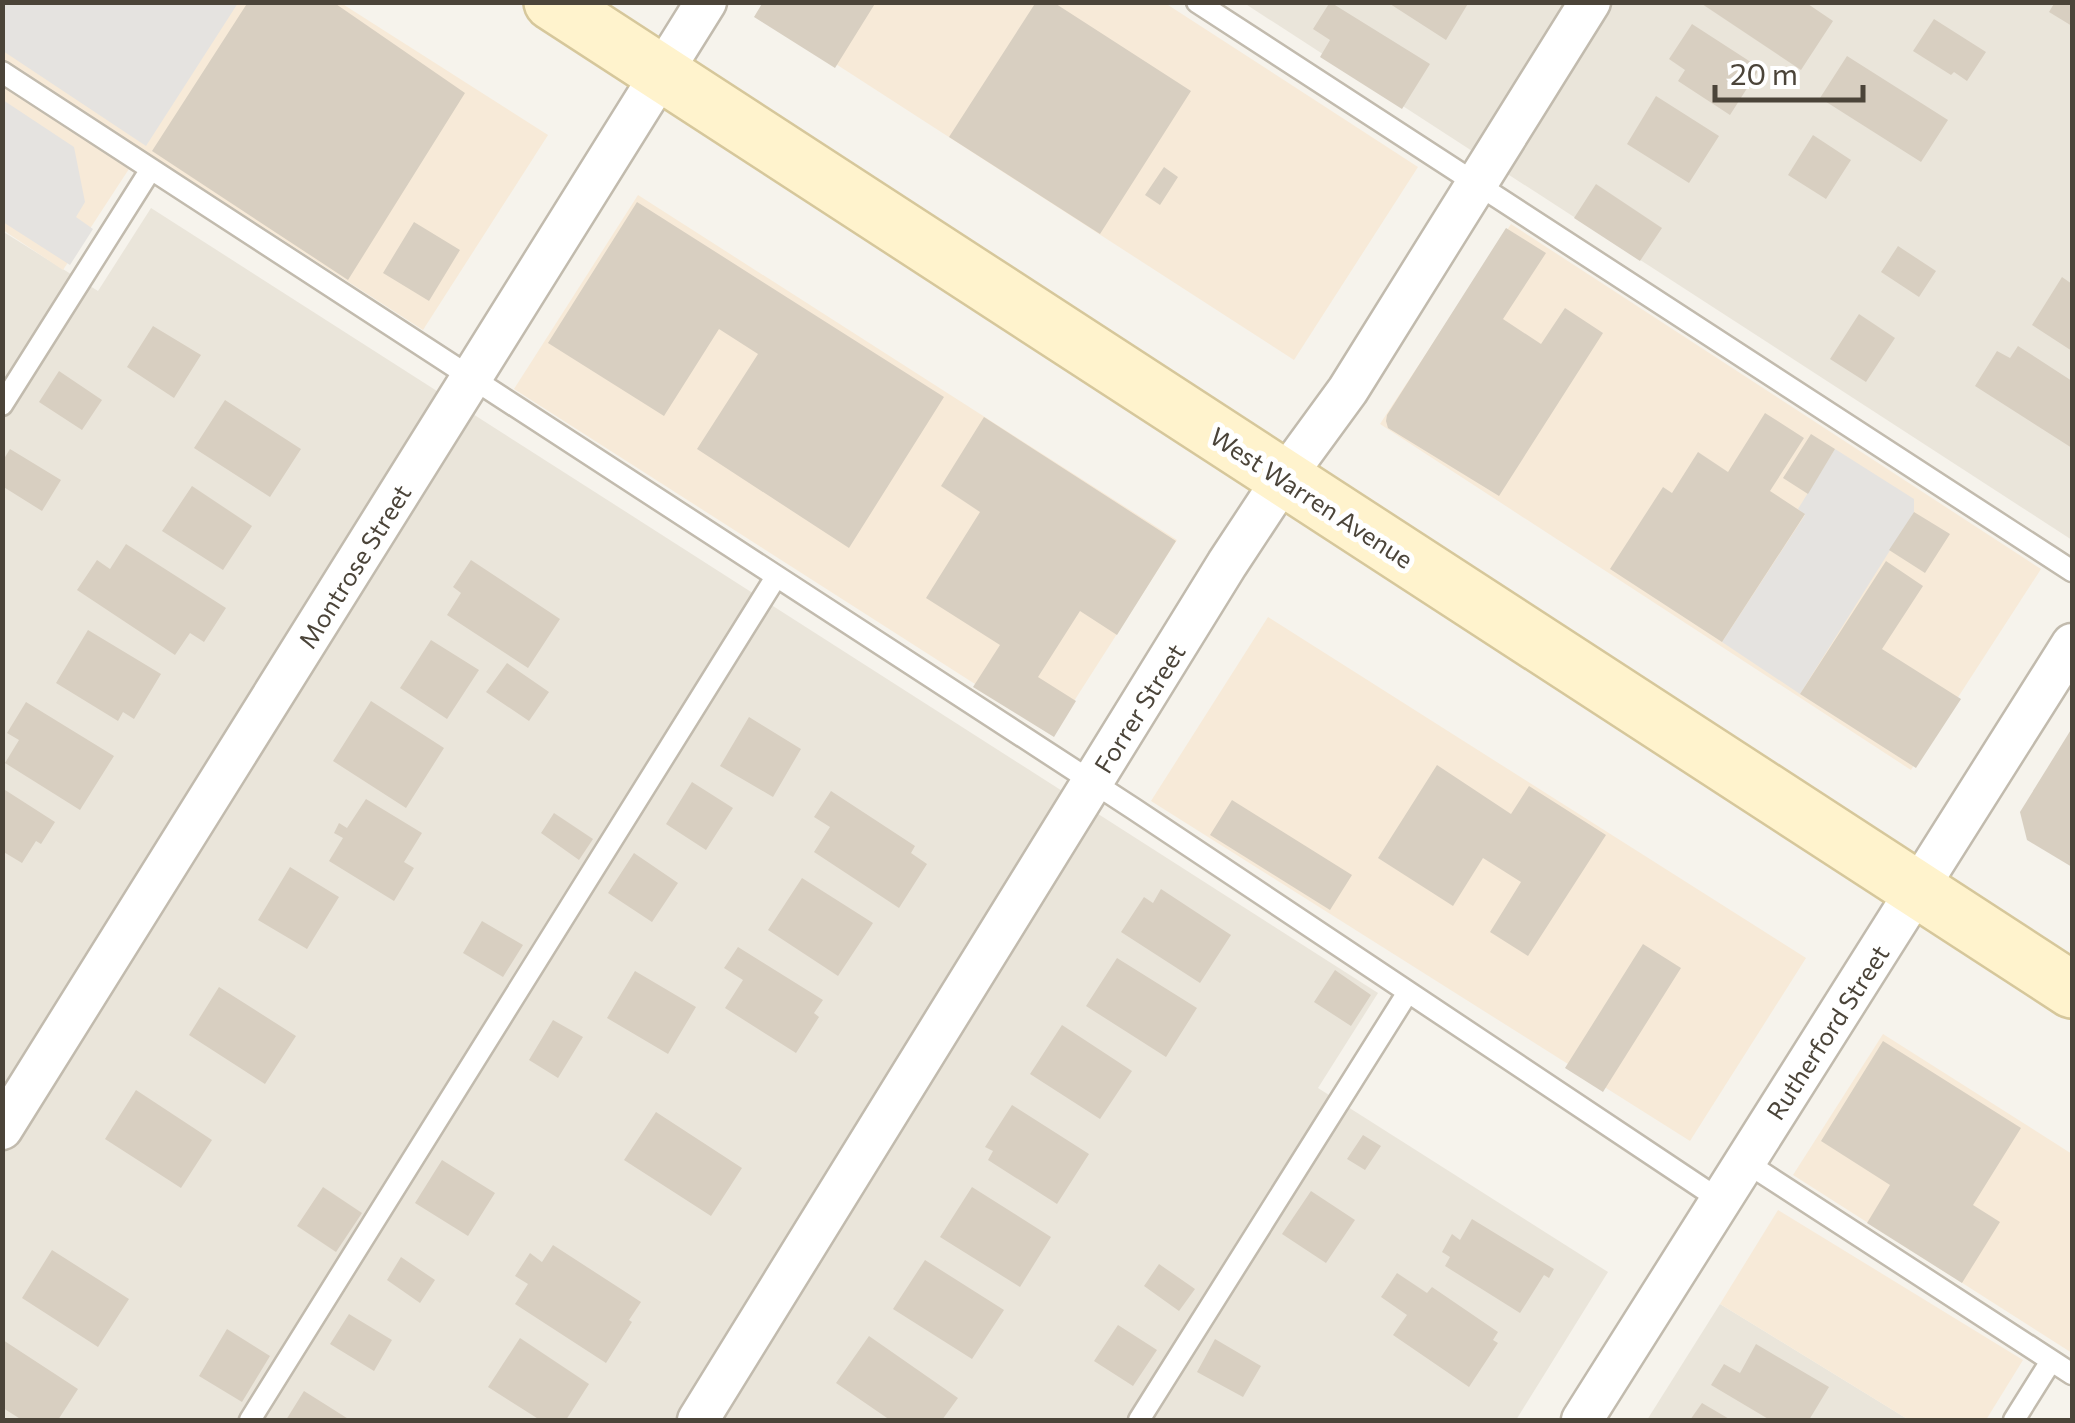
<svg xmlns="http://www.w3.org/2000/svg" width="2075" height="1423" font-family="Commissioner,sans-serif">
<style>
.residential{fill:#eae5da}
.commercial{fill:#f7ead8}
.parking{fill:#e5e3e0}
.building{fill:#d8cfc1}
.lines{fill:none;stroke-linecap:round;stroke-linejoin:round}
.service-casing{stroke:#c2bbae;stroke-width:25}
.minor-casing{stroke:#c2bbae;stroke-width:45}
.secondary-casing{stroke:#d6c79b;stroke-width:60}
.service{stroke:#fff;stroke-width:20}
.minor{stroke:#fff;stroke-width:40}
.secondary{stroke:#fff3cd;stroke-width:55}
.labels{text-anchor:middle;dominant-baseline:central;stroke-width:10;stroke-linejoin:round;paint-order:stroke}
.street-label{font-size:25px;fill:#4b4439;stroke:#fff}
</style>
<rect width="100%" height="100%" fill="#f6f3ec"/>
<path class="residential" d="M1244 3H2072V540Z
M151 208 1378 993 1318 1088 1608 1272 1516 1420H3L2 231 98 291Z
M1720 1304 1909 1420H1647Z"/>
<path class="commercial" d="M764 2 1165 3 1418 167 1294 360 757 13Z
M2 3H341L548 135 423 330 142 149 63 270 3 230Z
M638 195 1177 540 1053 734 514 389Z
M1511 224 2041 569 1911 770 1380 424Z
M1268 617 1806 958 1690 1141 1151 801Z
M1883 1034 2072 1154V1353L1793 1175Z
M1778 1210 2023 1360 1986 1420H1909L1720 1304Z"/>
<path class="parking" d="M2 3 3 2 238 3 146 146 3 51Z
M3 100 74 147 85 202 76 217 93 229 70 265 3 222Z
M1835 449 1914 499V512L1800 694 1722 642 1805 515 1798 509Z"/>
<path class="building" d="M248 2H333L465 93 348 280 152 151Z
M763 2H876L835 68 754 17Z
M1036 2H1053L1191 91 1100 234 949 137Z
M1330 2 1430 64 1402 109 1320 57 1330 40 1313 29Z
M1387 2H1469L1446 40Z
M1699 2H1805L1833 21 1801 70Z
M2055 2H2072V26L2049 12Z
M1934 19 1986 52 1967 81 1954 72 1951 75 1913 51Z
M1692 24 1760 68 1730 115 1678 81 1685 70 1669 59Z
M1847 56 1948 120 1921 162 1820 98Z
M1656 96 1719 136 1689 183 1627 144Z
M1813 135 1851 160 1826 199 1788 175Z
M1164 167 1178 177 1160 205 1145 195Z
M1596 184 1662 228 1640 261 1574 218Z
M637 202 944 397 849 548 697 449 758 354 719 329 664 416 548 343Z
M414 222 460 250 429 301 383 273Z
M1506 228 1546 253 1503 319 1541 344 1565 308 1603 333 1499 496 1388 428 1386 421 1387 415Z
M1898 246 1936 271 1919 297 1881 272Z
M2062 277 2072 284V351L2032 325Z
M1859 314 1895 338 1866 382 1830 359Z
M153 326 201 355 174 398 127 367Z
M2018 346 2072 381V448L1975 386 1997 351 2010 358Z
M59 371 102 400 82 430 39 402Z
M225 400 301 449 270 497 194 448Z
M1765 413 1804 438 1770 491 1805 514 1722 642 1610 569 1663 487 1672 493 1698 452 1728 472Z
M984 417 1176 541 1117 635 1080 611 1038 677 1076 701 1054 737 973 687 1000 645 926 598 980 512 941 486Z
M1811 434 1835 449 1808 494 1783 478Z
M10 449 61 480 42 511 2 486V462Z
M192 486 252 526 223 570 162 531Z
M1914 512 1950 534 1925 573 1889 550Z
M126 544 226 608 204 642 190 633 175 655 77 590 97 560 110 569Z
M471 560 560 619 528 668 447 615 461 593 453 587Z
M1886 561 1923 586 1882 649 1961 699 1916 768 1800 694Z
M88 630 161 674 134 719 123 712 118 721 56 683Z
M431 640 479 670 447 719 400 688Z
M507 663 549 692 529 721 486 692Z
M371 701 444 748 406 808 333 761Z
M26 702 114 756 80 810 5 763 19 740 7 733Z
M749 717 801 749 773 797 720 766Z
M2072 728V867L2027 840 2020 812Z
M1437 765 1511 814 1529 786 1606 835 1528 956 1490 932 1521 882 1483 858 1453 906 1378 858Z
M692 782 733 808 706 850 666 824Z
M2 788 55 822 41 844 36 841 22 863 2 851Z
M831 791 915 846 911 853 927 864 899 908 814 852 830 827 814 817Z
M366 799 422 833 404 862 414 868 394 901 329 861 343 838 334 833 339 823 347 828Z
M1232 800 1352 875 1330 910 1210 835Z
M554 813 593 839 579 860 541 833Z
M634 853 678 883 652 922 608 893Z
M290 867 339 897 307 949 258 920Z
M802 878 873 923 838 976 768 930Z
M1161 889 1231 935 1200 983 1121 932 1144 897 1153 903Z
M482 921 523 945 503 977 463 953Z
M1643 944 1681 968 1603 1092 1565 1068Z
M738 947 823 1000 814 1013 819 1017 796 1053 725 1008 743 980 724 968Z
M1117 958 1197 1008 1166 1057 1086 1006Z
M1335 970 1371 995 1351 1026 1314 1002Z
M635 971 696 1007 668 1054 607 1018Z
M219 987 296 1036 265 1084 189 1035Z
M553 1020 583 1037 558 1078 529 1060Z
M1062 1025 1132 1071 1100 1119 1030 1074Z
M1883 1041 2021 1128 1973 1205 2000 1222 1962 1283 1867 1223 1890 1185 1821 1141Z
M136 1090 212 1140 181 1188 105 1139Z
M1012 1105 1089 1154 1057 1204 988 1160 993 1151 985 1147Z
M656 1112 742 1168 711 1216 624 1160Z
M1363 1135 1381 1146 1365 1170 1347 1159Z
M442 1160 495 1193 468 1236 415 1203Z
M323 1187 362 1213 336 1252 297 1226Z
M972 1187 1051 1237 1020 1287 940 1237Z
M1311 1191 1355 1220 1326 1263 1282 1234Z
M1472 1219 1554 1269 1549 1278 1544 1275 1520 1313 1445 1266 1450 1257 1442 1252 1452 1234 1460 1240Z
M553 1245 641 1302 629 1320 632 1322 606 1363 515 1304 528 1284 515 1276 530 1253 542 1262Z
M52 1250 129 1299 98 1347 22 1298Z
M401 1257 435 1280 420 1303 387 1280Z
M925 1260 1004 1310 972 1359 893 1309Z
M1159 1264 1195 1289 1179 1311 1144 1286Z
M1397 1273 1427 1293 1432 1287 1498 1332 1493 1340 1498 1343 1469 1387 1393 1335 1407 1315 1381 1297Z
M349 1314 392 1340 374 1371 330 1344Z
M1118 1325 1157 1350 1133 1386 1094 1361Z
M227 1329 270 1356 242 1402 199 1376Z
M869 1336 958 1398 942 1420H890L836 1383Z
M520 1338 589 1384 566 1420H540L488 1387Z
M1215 1339 1261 1366 1243 1397 1197 1372Z
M3 1340 78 1389 58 1420H22L3 1408Z
M1756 1344 1829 1387 1809 1420H1770L1711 1385 1724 1364 1740 1373Z
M304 1391 350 1420H286Z
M1702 1403 1731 1420H1690Z"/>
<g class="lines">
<defs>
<path id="service" d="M1197 2 2072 571
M2 72 1134 809 1720 1200
M2 405 151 169
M1744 1161 2072 1374
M250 1420 776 577
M1139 1420 1408 992
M2014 1420 2051 1361"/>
<path id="minor" d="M2 1129 706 2
M698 1420 1227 564 1283 479 1348 390 1590 2
M1582 1420 2072 644"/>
<path id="secondary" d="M552 2 2072 990"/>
</defs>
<use href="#service" class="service-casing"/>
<use href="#minor" class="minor-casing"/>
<use href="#secondary" class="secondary-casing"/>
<use href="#service" class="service"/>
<use href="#minor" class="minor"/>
<use href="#secondary" class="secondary"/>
</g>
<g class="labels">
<g class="street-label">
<text transform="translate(1312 497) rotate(33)">West Warren Avenue</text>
<text transform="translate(354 566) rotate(-58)">Montrose Street</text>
<text transform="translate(1139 708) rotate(-58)">Forrer Street</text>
<text transform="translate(1827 1032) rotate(-57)">Rutherford Street</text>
</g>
</g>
<rect width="2075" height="1423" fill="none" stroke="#4b4439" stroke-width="10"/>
<path d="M1715 85v15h148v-15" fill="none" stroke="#4b4439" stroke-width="5"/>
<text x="1730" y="85" font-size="30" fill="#4b4439" stroke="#ffffff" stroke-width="8" paint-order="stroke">20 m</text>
</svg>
